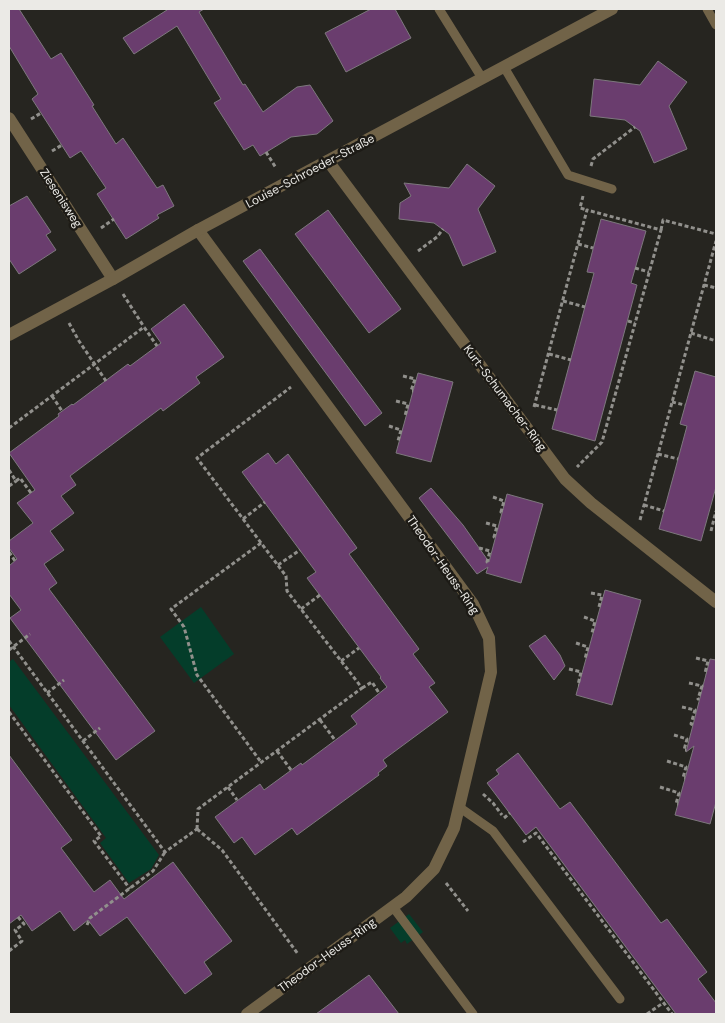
<svg xmlns="http://www.w3.org/2000/svg" width="725" height="1023" viewBox="0 0 725 1023" font-family="'DM Sans',sans-serif">
<style>
.green{fill:#043d2a}
.building{fill:#6a3d6e;stroke:#7d787d}
.lines{fill:none;stroke-linecap:round;stroke-linejoin:round}
.path{stroke:#91908c;stroke-width:3;stroke-dasharray:4 2.5;stroke-linecap:butt}
.lane{stroke:#716348;stroke-width:9}
.street{stroke:#716348;stroke-width:12}
.labels{text-anchor:middle;dominant-baseline:central;stroke-width:5;stroke-linejoin:round;paint-order:stroke}
.street-label{font-size:12px;fill:#ebeae6;stroke:#1d1b16}
</style>
<rect width="100%" height="100%" fill="#262520"/>
<g class="green">
<path d="M201 607 234 654 194 683 160 637Z"/>
<path d="M13 659 159 855 151 869 129 883 100 843 106 838 9 705V662Z"/>
<path d="M409 914 423 932 407 944 405 940 401 943 390 928Z"/>
</g>
<g class="building">
<path d="M9 9H19L51 59 61 53 94 105 92 106 116 144 123 138 157 188 163 185 174 206 157 215 159 218 126 239 97 194 106 188 81 151 70 158 32 99 38 94 9 46Z"/>
<path d="M166 9H204L199 12 243 85 245 84 263 112 297 87 310 85 333 121 317 134 291 137 260 156 253 145 244 150 214 103 221 99 177 26 134 54 123 38 167 10Z"/>
<path d="M371 9H395L411 38 346 72 325 33Z"/>
<path d="M658 61 687 82 669 106 687 149 654 163 640 131 625 120 590 116 594 79 640 85Z"/>
<path d="M467 164 495 186 478 209 496 252 463 266 449 234 434 223 399 219 400 203 411 196 404 183 449 188Z"/>
<path d="M27 196 51 232 46 235 56 250 19 274 9 259V206Z"/>
<path d="M328 210 401 309 369 333 295 234Z"/>
<path d="M601 219 646 231 631 283 637 285 595 441 552 429 594 273 587 272Z"/>
<path d="M260 249 382 413 365 426 243 261Z"/>
<path d="M184 304 224 357 196 377 200 383 163 411 161 408 70 476 76 485 61 496 74 513 50 531 64 550 44 564 57 583 49 589 155 731 116 760 10 618 21 610 9 594V566L17 559 9 548V541L33 523 17 503 35 490 9 453 59 416 58 414 72 404 73 405 128 364 130 366 161 343 151 329Z"/>
<path d="M695 371 716 377V487L701 541 659 529 687 426 680 424Z"/>
<path d="M418 373 453 382 431 462 396 453Z"/>
<path d="M268 453 276 464 288 454 357 548 349 554 419 649 413 654 435 683 429 687 448 712 383 760 387 766 378 773 379 775 297 835 292 828 255 855 242 837 234 843 215 817 260 784 264 790 301 763 302 765 357 724 351 716 387 687 380 678 381 677 307 578 316 572 242 472Z"/>
<path d="M431 488 463 525 489 562 507 494 543 504 521 583 486 573 488 567 477 574 419 498Z"/>
<path d="M605 590 641 600 612 705 576 695Z"/>
<path d="M545 635 560 655 565 666 554 680 529 646Z"/>
<path d="M710 659 716 660V802L710 824 675 815 694 746 686 752Z"/>
<path d="M518 753 560 809 570 802 661 923 667 919 707 972 698 979 716 1003V1014H676L536 827 526 835 487 783 499 774 496 770Z"/>
<path d="M9 755 72 840 61 848 94 892 110 880 124 899 173 862 232 941 204 962 212 974 185 994 127 917 100 936 88 920 74 931 60 911 32 931 21 915 9 924Z"/>
<path d="M369 975 399 1014H316Z"/>
</g>
<g class="lines">
<g class="path">
<path d="M31 119 41 113"/>
<path d="M52 151 62 145"/>
<path d="M266 152 276 168"/>
<path d="M591 166 593 159 635 127"/>
<path d="M583 196 580 208 587 210"/>
<path d="M101 228 114 219"/>
<path d="M661 230 663 220 716 234"/>
<path d="M578 244 593 248"/>
<path d="M418 251 437 237 443 229"/>
<path d="M635 268 649 272"/>
<path d="M704 285 716 288"/>
<path d="M123 294 144 327"/>
<path d="M563 301 585 307"/>
<path d="M628 321 635 323"/>
<path d="M69 323 79 341 106 381"/>
<path d="M691 333 716 341"/>
<path d="M549 354 571 360"/>
<path d="M403 376 415 379 411 391H413"/>
<path d="M52 396 62 411"/>
<path d="M396 401 408 404 405 416H406"/>
<path d="M672 402 685 405"/>
<path d="M535 405 557 410"/>
<path d="M534 407 587 210 661 230 602 442 577 467"/>
<path d="M389 426 401 430 398 441 399 442"/>
<path d="M9 428 144 327 157 346"/>
<path d="M658 454 678 459"/>
<path d="M9 470 16 481 20 478 31 493"/>
<path d="M9 486 16 481"/>
<path d="M493 497 504 501 501 512H502"/>
<path d="M644 505 664 511"/>
<path d="M243 519 265 502"/>
<path d="M640 520 716 241"/>
<path d="M486 523 497 526 494 537 496 538"/>
<path d="M711 531 716 511"/>
<path d="M261 543 171 609 184 627 197 675 261 762"/>
<path d="M479 548 490 551 487 562 489 563"/>
<path d="M9 552 15 561"/>
<path d="M278 565 300 550"/>
<path d="M591 593 602 595 599 607H600"/>
<path d="M301 609 320 595"/>
<path d="M584 617 595 621 592 633H593"/>
<path d="M9 641 165 852 197 829"/>
<path d="M576 643 588 647 585 659H586"/>
<path d="M9 650 30 634"/>
<path d="M696 658 708 661 705 673 706 674"/>
<path d="M341 661 359 648"/>
<path d="M569 669 581 672 578 685H579"/>
<path d="M689 683 702 686 698 699H699"/>
<path d="M362 688 372 682 379 693"/>
<path d="M47 693 64 680"/>
<path d="M682 707 695 710 691 724 693 725"/>
<path d="M9 712 101 836 94 841 130 889"/>
<path d="M320 720 335 740"/>
<path d="M674 735 687 739 684 750H686"/>
<path d="M83 741 100 728"/>
<path d="M277 751 291 770"/>
<path d="M667 761 686 767 683 778H685"/>
<path d="M228 787 237 800"/>
<path d="M660 787 679 793 676 804H678"/>
<path d="M483 794 493 803 502 815"/>
<path d="M504 818 510 813"/>
<path d="M197 829 198 809 362 688 287 591 286 576 197 458 291 387"/>
<path d="M197 829 222 850 298 954"/>
<path d="M523 842 536 833 672 1014"/>
<path d="M446 883 468 911"/>
<path d="M87 925 90 918 153 871 165 852"/>
<path d="M9 951 22 941 15 930 24 924 18 917"/>
<path d="M647 1014 663 1003"/>
</g>
<g class="lane">
<path d="M439 9 482 78"/>
<path d="M707 9 716 25"/>
<path d="M504 67 568 175 612 189"/>
<path d="M459 807 493 831 620 999"/>
<path d="M393 907 473 1014"/>
</g>
<g class="street">
<path d="M9 118 113 279"/>
<path d="M328 161 565 479 591 503 716 602"/>
<path d="M198 230 473 604 489 638 491 672 454 828 434 869 406 897 247 1014"/>
<path d="M9 335 113 279 198 230 612 9"/>
</g>
</g>
<g class="labels">
<g class="street-label">
<text transform="translate(310 171) rotate(-28)">Louise-Schroeder-Straße</text>
<text transform="translate(61 198) rotate(57)">Ziesenisweg</text>
<text transform="translate(505 398) rotate(53)">Kurt-Schumacher-Ring</text>
<text transform="translate(443 565) rotate(55)">Theodor-Heuss-Ring</text>
<text transform="translate(327 955) rotate(-36)">Theodor-Heuss-Ring</text>
</g>
</g>
<rect width="725" height="1023" fill="none" stroke="#ebeae6" stroke-width="20"/>
</svg>
